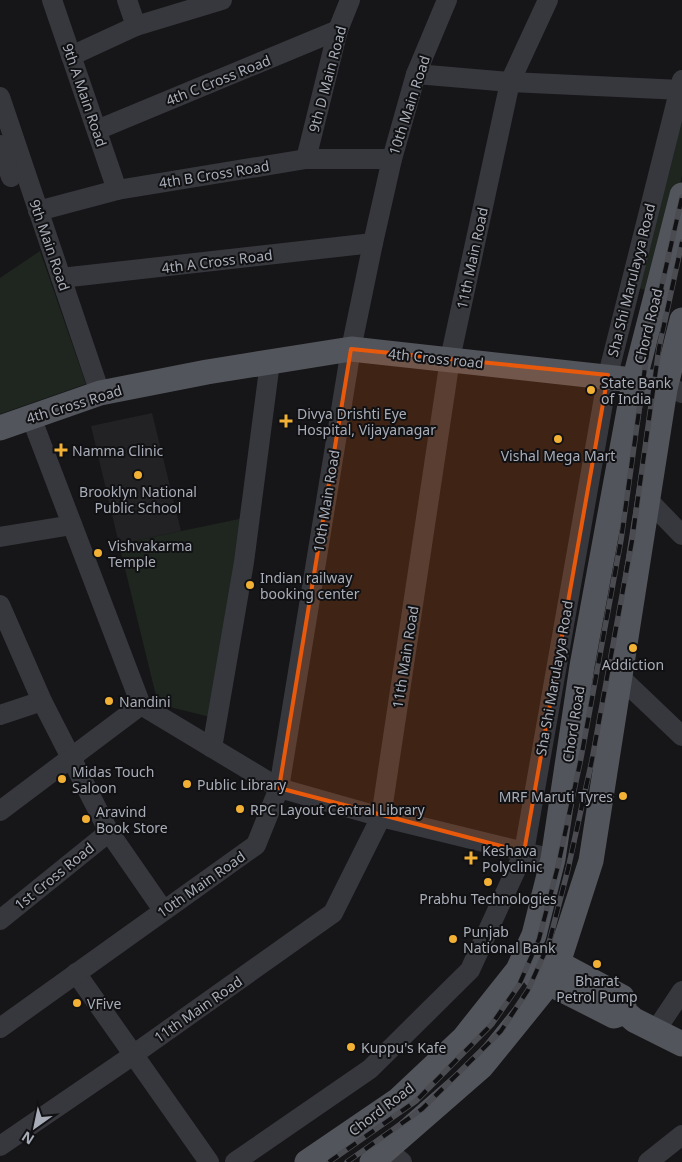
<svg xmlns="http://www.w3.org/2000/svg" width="682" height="1162" viewBox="0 0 682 1162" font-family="'Noto Sans',sans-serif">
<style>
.built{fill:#222225}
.green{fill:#1e261f}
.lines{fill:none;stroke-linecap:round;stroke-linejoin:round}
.minor{stroke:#37383d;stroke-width:20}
.major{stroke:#53555c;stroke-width:25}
.rail-casing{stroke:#4a4c52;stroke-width:5.5}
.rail{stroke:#111113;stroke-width:4;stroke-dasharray:11;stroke-linecap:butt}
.marked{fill:#e8590c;fill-opacity:0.2;stroke:#e8590c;stroke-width:4;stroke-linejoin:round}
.poi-dot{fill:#f2b134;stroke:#111113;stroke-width:2}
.labels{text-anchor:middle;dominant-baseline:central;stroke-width:4;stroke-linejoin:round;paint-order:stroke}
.street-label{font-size:14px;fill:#a8adb8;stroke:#111113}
.poi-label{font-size:14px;fill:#a8adb8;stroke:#111113;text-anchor:start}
</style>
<rect width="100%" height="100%" fill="#161618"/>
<path class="built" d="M152 413 181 531 119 544 91 426Z"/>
<g class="green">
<path d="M682 96V176L653 292 634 287Z"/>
<path d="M40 251 86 384 0 414V278Z"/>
<path d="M244 518 214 718 158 704 119 544Z"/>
</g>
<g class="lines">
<g class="minor">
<path d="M52 0 117 190"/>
<path d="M127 0 136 26"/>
<path d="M71 56 136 26 222 0"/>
<path d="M416 74 510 82 682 90"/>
<path d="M0 97 100 393"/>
<path d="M97 130 338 30"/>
<path d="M0 145 11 177"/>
<path d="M306 159 338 30 350 0"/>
<path d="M38 211 117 190 306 159H392"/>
<path d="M61 278 373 243"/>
<path d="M666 385 682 393"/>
<path d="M31 417 141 705 279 788 381 817 553 859"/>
<path d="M648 500 682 535"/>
<path d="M0 537 72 525"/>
<path d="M0 605 42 701 109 832 163 910"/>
<path d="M620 677 682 736"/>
<path d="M0 715 42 701"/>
<path d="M212 748 244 562 270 362"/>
<path d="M0 811 141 705"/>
<path d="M0 920 109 832"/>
<path d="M76 973 209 1162"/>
<path d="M0 1028 256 845 279 788 351 349 373 243 392 159 416 74 447 0"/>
<path d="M656 1030 682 991"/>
<path d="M0 1146 123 1062 333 913 381 817 450 359 510 82 548 0"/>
<path d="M387 1150 402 1162"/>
<path d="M235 1162 370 1069 470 970 524 852 608 375 682 80"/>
<path d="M648 1162 682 1135"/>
</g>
<g class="major">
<path d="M0 428 100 393 207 372 351 349 651 382"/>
<path d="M542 959 558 963 622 997 625 1012 634 1020 682 1044"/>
<path d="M535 976 614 1016 625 1012"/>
<path d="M307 1162 398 1100 464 1038 518 970 534 935 553 859 582 666 635 378 682 195"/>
<path d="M372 1162 482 1066 550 982 558 963 591 861 665 389 682 320"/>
</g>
<defs>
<g id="rail">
<path d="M329 1162 416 1101 492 1024 519 985 539 939 558 866 581 758 621 540 648 346 682 197"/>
<path d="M347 1162 422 1109 501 1031 528 990 549 943 568 869 592 760 632 541 659 348 682 242"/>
</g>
</defs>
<use href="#rail" class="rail-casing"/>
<use href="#rail" class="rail"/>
</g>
<path class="marked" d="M351 349 608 375 524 852 279 788Z"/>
<g class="poi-dot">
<circle cx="591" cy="390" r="5"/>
<path d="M283.5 413.5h5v5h5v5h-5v5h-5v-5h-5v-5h5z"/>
<circle cx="558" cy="439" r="5"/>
<path d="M58.5 442.5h5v5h5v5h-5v5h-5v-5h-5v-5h5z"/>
<circle cx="138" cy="475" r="5"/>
<circle cx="98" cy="553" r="5"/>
<circle cx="250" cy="585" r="5"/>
<circle cx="633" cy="648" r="5"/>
<circle cx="109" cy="701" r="5"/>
<circle cx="62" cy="779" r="5"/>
<circle cx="187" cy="784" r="5"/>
<circle cx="623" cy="796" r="5"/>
<circle cx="240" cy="809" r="5"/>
<circle cx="86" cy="819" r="5"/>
<path d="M468.5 850.5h5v5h5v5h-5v5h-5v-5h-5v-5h5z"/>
<circle cx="488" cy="882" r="5"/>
<circle cx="453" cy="939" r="5"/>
<circle cx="597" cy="964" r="5"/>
<circle cx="77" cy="1003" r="5"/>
<circle cx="351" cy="1047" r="5"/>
</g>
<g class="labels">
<g class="street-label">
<text transform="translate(327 79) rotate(-75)">9th D Main Road</text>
<text transform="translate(218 80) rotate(-22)">4th C Cross Road</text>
<text transform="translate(85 95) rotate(71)">9th A Main Road</text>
<text transform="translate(409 105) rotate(-72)">10th Main Road</text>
<text transform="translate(214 174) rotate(-9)">4th B Cross Road</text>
<text transform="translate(50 245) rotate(71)">9th Main Road</text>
<text transform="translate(472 258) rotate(-78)">11th Main Road</text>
<text transform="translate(217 261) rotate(-7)">4th A Cross Road</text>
<text transform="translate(631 280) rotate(-76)">Sha Shi Marulayya Road</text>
<text transform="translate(648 326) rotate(-76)">Chord Road</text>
<text transform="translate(436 358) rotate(6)">4th Cross road</text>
<text transform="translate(74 404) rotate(-17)">4th Cross Road</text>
<text transform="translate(326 501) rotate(-81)">10th Main Road</text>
<text transform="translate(405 657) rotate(-81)">11th Main Road</text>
<text transform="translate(554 678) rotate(-80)">Sha Shi Marulayya Road</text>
<text transform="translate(573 724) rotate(-81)">Chord Road</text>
<text transform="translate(54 876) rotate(-39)">1st Cross Road</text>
<text transform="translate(201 884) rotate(-35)">10th Main Road</text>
<text transform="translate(198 1009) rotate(-35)">11th Main Road</text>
<text transform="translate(381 1109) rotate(-37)">Chord Road</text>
</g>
<g class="poi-label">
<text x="601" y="382">State Bank<tspan x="601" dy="16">of India</tspan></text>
<text x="297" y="413">Divya Drishti Eye<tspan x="297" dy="16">Hospital, Vijayanagar</tspan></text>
<text x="72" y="450">Namma Clinic</text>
<text x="558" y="455" text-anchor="middle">Vishal Mega Mart</text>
<text x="138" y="491" text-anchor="middle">Brooklyn National<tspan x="138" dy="16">Public School</tspan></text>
<text x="108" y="545">Vishvakarma<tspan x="108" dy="16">Temple</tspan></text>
<text x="260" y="577">Indian railway<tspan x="260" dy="16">booking center</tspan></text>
<text x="633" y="664" text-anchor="middle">Addiction</text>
<text x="119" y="701">Nandini</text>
<text x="72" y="771">Midas Touch<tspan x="72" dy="16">Saloon</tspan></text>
<text x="197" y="784">Public Library</text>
<text x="613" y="796" text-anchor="end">MRF Maruti Tyres</text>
<text x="250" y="809">RPC Layout Central Library</text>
<text x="96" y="811">Aravind<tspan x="96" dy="16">Book Store</tspan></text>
<text x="482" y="850">Keshava<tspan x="482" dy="16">Polyclinic</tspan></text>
<text x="488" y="898" text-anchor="middle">Prabhu Technologies</text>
<text x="463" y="931">Punjab<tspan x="463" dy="16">National Bank</tspan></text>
<text x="597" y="980" text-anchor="middle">Bharat<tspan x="597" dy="16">Petrol Pump</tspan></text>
<text x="87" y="1003">VFive</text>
<text x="361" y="1047">Kuppu's Kafe</text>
</g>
</g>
<g transform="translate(35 1127) rotate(213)" stroke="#111113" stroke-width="4" paint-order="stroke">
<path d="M0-4L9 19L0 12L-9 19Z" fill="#a8adb8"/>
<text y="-8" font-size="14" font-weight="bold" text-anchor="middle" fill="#a8adb8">N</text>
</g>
</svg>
